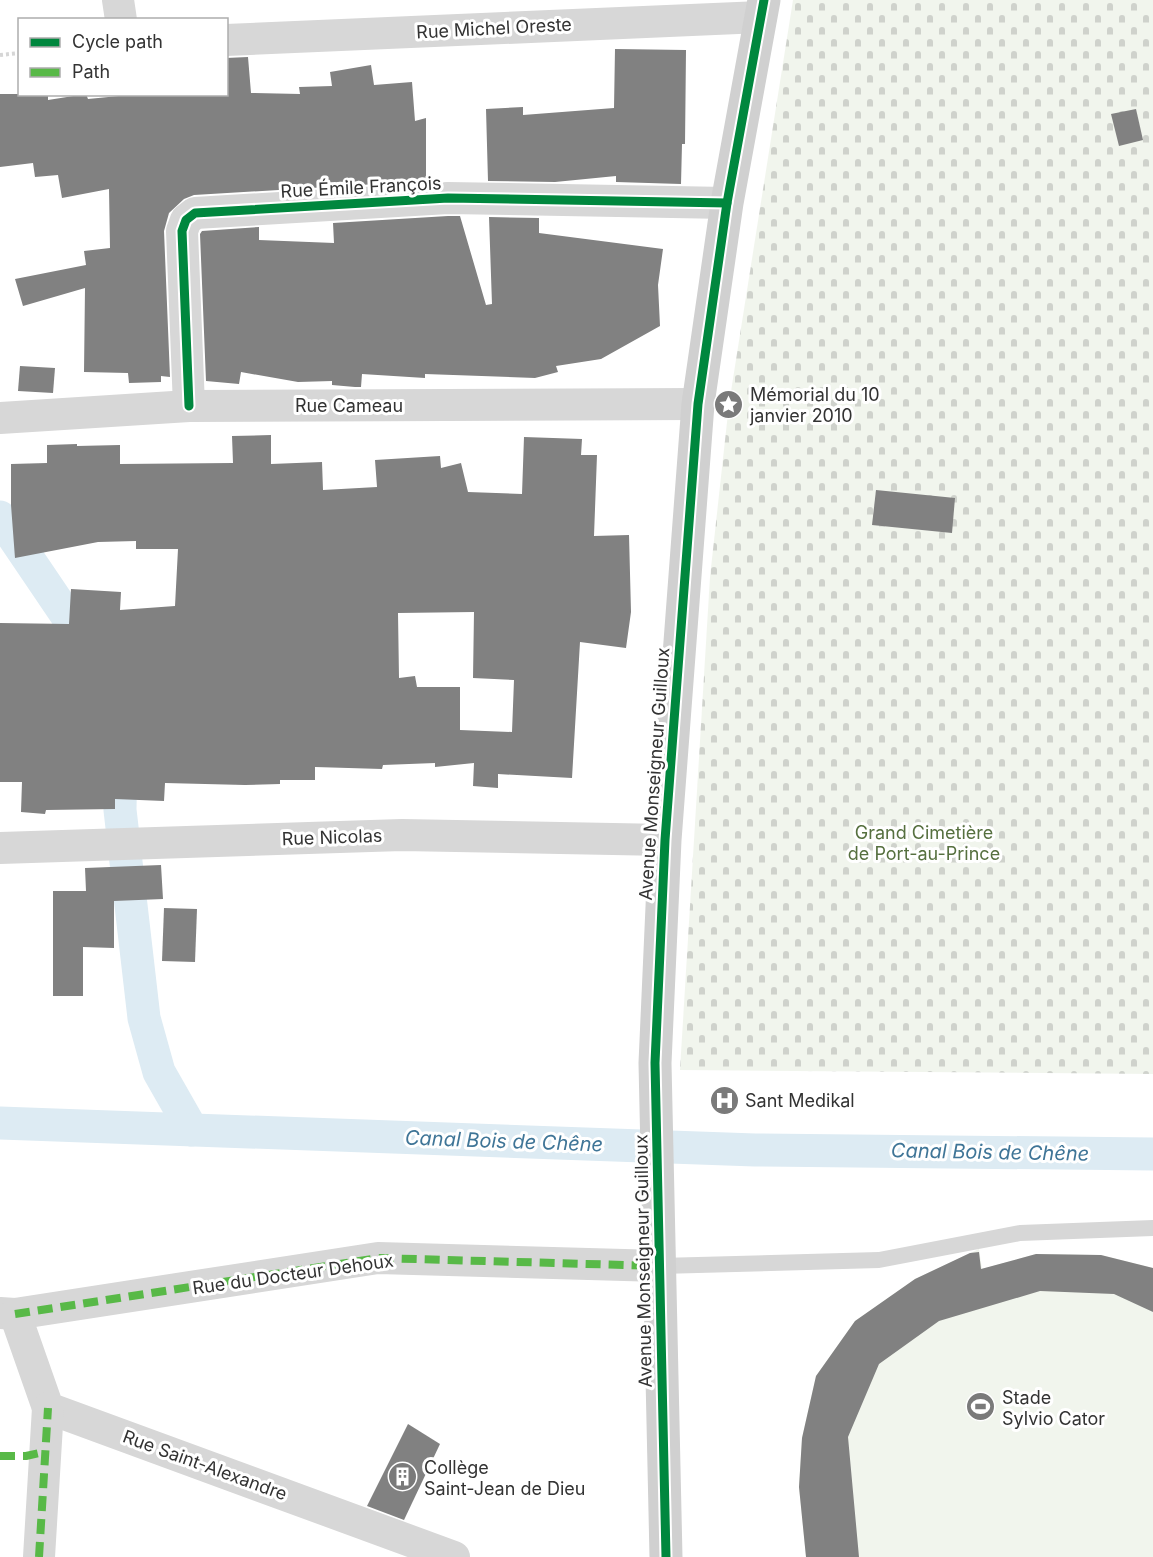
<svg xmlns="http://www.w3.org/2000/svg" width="1153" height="1557" viewBox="0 0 1153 1557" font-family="Inter,sans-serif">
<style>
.cemetery{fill:url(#cemetery-stones)}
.garden{fill:#f1f5ed}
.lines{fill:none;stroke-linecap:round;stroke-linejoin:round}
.canal{stroke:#ddebf3;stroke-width:33}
.building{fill:#818181;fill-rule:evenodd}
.path{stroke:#d6d6d6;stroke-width:4;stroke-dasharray:3 3;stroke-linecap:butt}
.lane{stroke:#d7d7d7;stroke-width:16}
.street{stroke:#d7d7d7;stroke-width:32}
.secondary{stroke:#d0d0d0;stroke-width:33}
.quiet{stroke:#58b947;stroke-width:8;stroke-dasharray:15 8;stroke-linecap:butt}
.cycleway-casing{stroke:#fff;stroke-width:13}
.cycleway{stroke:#00873e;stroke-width:9}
.labels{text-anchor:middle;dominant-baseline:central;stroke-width:6;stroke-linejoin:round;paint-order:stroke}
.street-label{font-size:18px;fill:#333;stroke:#fff}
.poi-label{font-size:18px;fill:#333;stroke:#fff;text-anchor:start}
.park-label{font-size:18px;fill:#56703f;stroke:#fff}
.water-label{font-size:20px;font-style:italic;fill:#3f7597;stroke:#fff}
</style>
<defs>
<pattern id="cemetery-stones" width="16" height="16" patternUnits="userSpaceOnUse" patternTransform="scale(1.5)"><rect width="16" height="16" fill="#f1f5ed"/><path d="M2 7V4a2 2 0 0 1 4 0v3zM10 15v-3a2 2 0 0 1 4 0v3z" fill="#cfd2cc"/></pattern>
</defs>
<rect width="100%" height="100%" fill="#fff"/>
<path class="cemetery" d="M793 0H1153V1074L680 1070 710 577 729 404Z"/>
<path class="garden" d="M979 1249 982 1269 1036 1254 1101 1255 1153 1268V1557H806L799 1487 802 1438 816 1376 855 1321 915 1279Z"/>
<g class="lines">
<g class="canal">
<path d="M0 517 69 619 104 649"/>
<path d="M121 754 120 810 144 1018 159 1072 192 1130"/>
<path d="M0 1123 755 1150 1153 1154"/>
</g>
</g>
<g class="building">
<path d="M615 49 686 50 685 144H682L681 184 616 182V176L555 182 488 181 486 109 523 107V115L614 108Z"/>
<path d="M248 57 251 93 300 94 299 87 332 86 330 72 371 65 374 85 412 82 415 121 426 118V181L194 195 184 199 169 213 164 231 170 377 161 376V382L129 383 128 373 84 372 85 288 23 306 15 279 86 265 84 251 110 248 109 189 62 198 58 175 35 177 33 163 0 167V94H48V100L86 94 88 99 139 94H226V58Z"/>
<path d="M1136 109 1143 140 1119 146 1111 114Z"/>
<path d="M448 216H460L486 305 492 304 489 217 539 218V233L663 249 658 285 660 326 601 359 556 366 558 372 535 378 425 374V378L362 374 361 387H355L332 385V381L298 382 241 372 239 384 206 381 200 234 202 231 259 227V240L334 243 333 223Z"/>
<path d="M20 366 55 368 53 393 18 391Z"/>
<path d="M271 435V464L322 462 323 490 377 487 375 460 440 456 441 468 461 463 468 492 522 494 524 437 582 439 581 455H597L594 536 629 535 631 612 626 648 580 642 572 778 498 774V788L473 786 474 763 435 767V763L383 765 382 769 315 767V780H280V784L245 785 165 783 164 801 115 799V809L46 810 45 814 21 812 22 782H0V623L69 624 71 589 121 592 120 610 175 606 178 549H136V541L98 542 15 558 11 505V464L47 463V445L77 444V446L120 445V464L233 463 232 436ZM474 612 473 678 514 680 512 732 460 730V687H417L415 676 399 678 398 613Z"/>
<path d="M876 490 955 498 952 533 872 525Z"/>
<path d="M161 865 163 899 114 901V948L83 947V996H53V891H86L85 868Z"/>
<path d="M164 908 197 909 195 962 162 961Z"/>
<path d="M979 1252 981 1269 1036 1254 1101 1255 1153 1268V1312L1114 1294 1040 1291 939 1321 879 1364 848 1437 859 1557H806L799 1487 802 1438 816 1376 855 1321 915 1279 970 1253Z"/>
<path d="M408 1424 440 1444 404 1520 367 1506Z"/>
</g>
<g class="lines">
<path class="path" d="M0 55 20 53"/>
<path class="lane" d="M660 1266 879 1260 1020 1233 1153 1228"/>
<g class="street">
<path d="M118 0 121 20"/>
<path d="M226 40 761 17"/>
<path d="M189 406 182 231 186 220 195 213 448 198 727 203"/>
<path d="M0 418 189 406 698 404"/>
<path d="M0 848 402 835 665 840"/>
<path d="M0 1313 15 1314 378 1258 660 1266"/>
<path d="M15 1314 48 1408 454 1557"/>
<path d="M39 1557 48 1408"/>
</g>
<path class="secondary" d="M666 1557 655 1063 665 840 698 404 727 203 764 0"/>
<g class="quiet">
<path d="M15 1314 378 1258 660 1266"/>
<path d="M0 1456H26L44 1452"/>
<path d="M39 1557 48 1408"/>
</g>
<defs>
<g id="cycleway">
<path d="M189 406 182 231 186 220 195 213 448 198 727 203"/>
<path d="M666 1557 655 1063 665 840 698 404 727 203 764 0"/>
</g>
</defs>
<use href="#cycleway" class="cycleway-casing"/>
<use href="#cycleway" class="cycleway"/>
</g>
<defs>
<symbol id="sight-disc" viewBox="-11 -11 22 22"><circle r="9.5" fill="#7a7a7a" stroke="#fff"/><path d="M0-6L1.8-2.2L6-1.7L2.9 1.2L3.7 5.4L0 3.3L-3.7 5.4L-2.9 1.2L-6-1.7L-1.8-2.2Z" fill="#fff"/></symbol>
<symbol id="hospital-disc" viewBox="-11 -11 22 22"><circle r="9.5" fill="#7a7a7a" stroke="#fff"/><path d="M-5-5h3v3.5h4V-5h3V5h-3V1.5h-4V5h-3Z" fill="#fff"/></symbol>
<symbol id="stadium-disc" viewBox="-11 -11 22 22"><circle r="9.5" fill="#7a7a7a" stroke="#fff"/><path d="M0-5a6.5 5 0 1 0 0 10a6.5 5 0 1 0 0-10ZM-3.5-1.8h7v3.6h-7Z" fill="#fff"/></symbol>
<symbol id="building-disc" viewBox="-11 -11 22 22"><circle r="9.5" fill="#7a7a7a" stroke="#fff"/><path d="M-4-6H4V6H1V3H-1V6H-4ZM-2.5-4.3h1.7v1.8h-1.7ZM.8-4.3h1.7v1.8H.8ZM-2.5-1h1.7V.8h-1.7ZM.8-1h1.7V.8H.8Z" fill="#fff"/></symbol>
</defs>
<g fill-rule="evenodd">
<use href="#sight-disc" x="712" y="388" width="33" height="33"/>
<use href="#hospital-disc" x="708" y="1084" width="33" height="33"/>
<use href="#stadium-disc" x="964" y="1390" width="33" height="33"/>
<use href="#building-disc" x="386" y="1460" width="33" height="33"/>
</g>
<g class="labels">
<g class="street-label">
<text transform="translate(494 28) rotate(-3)">Rue Michel Oreste</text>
<text transform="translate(361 187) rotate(-3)">Rue Émile François</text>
<text x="349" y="405">Rue Cameau</text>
<text transform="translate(654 774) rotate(-86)">Avenue Monseigneur Guilloux</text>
<text transform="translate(332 837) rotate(-2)">Rue Nicolas</text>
<text transform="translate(643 1261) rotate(-91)">Avenue Monseigneur Guilloux</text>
<text transform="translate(293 1274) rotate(-8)">Rue du Docteur Dehoux</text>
<text transform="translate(205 1465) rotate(20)">Rue Saint-Alexandre</text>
</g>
<g class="poi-label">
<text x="750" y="394">Mémorial du 10<tspan x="750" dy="21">janvier 2010</tspan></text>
<text x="745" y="1100">Sant Medikal</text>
<text x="1002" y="1397">Stade<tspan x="1002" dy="21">Sylvio Cator</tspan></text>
<text x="424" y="1467">Collège<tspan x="424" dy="21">Saint-Jean de Dieu</tspan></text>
</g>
<g class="park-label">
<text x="924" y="832">Grand Cimetière<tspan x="924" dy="21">de Port-au-Prince</tspan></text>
</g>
<g class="water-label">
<text transform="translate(504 1141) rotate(2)">Canal Bois de Chêne</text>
<text transform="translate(990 1152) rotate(1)">Canal Bois de Chêne</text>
</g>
</g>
<rect x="18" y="18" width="210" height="78" fill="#ffffff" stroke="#adadad" stroke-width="1.5"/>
<rect x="30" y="38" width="30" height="9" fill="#00873e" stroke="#adadad" stroke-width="1.5"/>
<text x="72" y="48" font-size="18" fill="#333333">Cycle path</text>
<rect x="30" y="68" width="30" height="9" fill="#58b947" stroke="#adadad" stroke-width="1.5"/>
<text x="72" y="78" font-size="18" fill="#333333">Path</text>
</svg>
